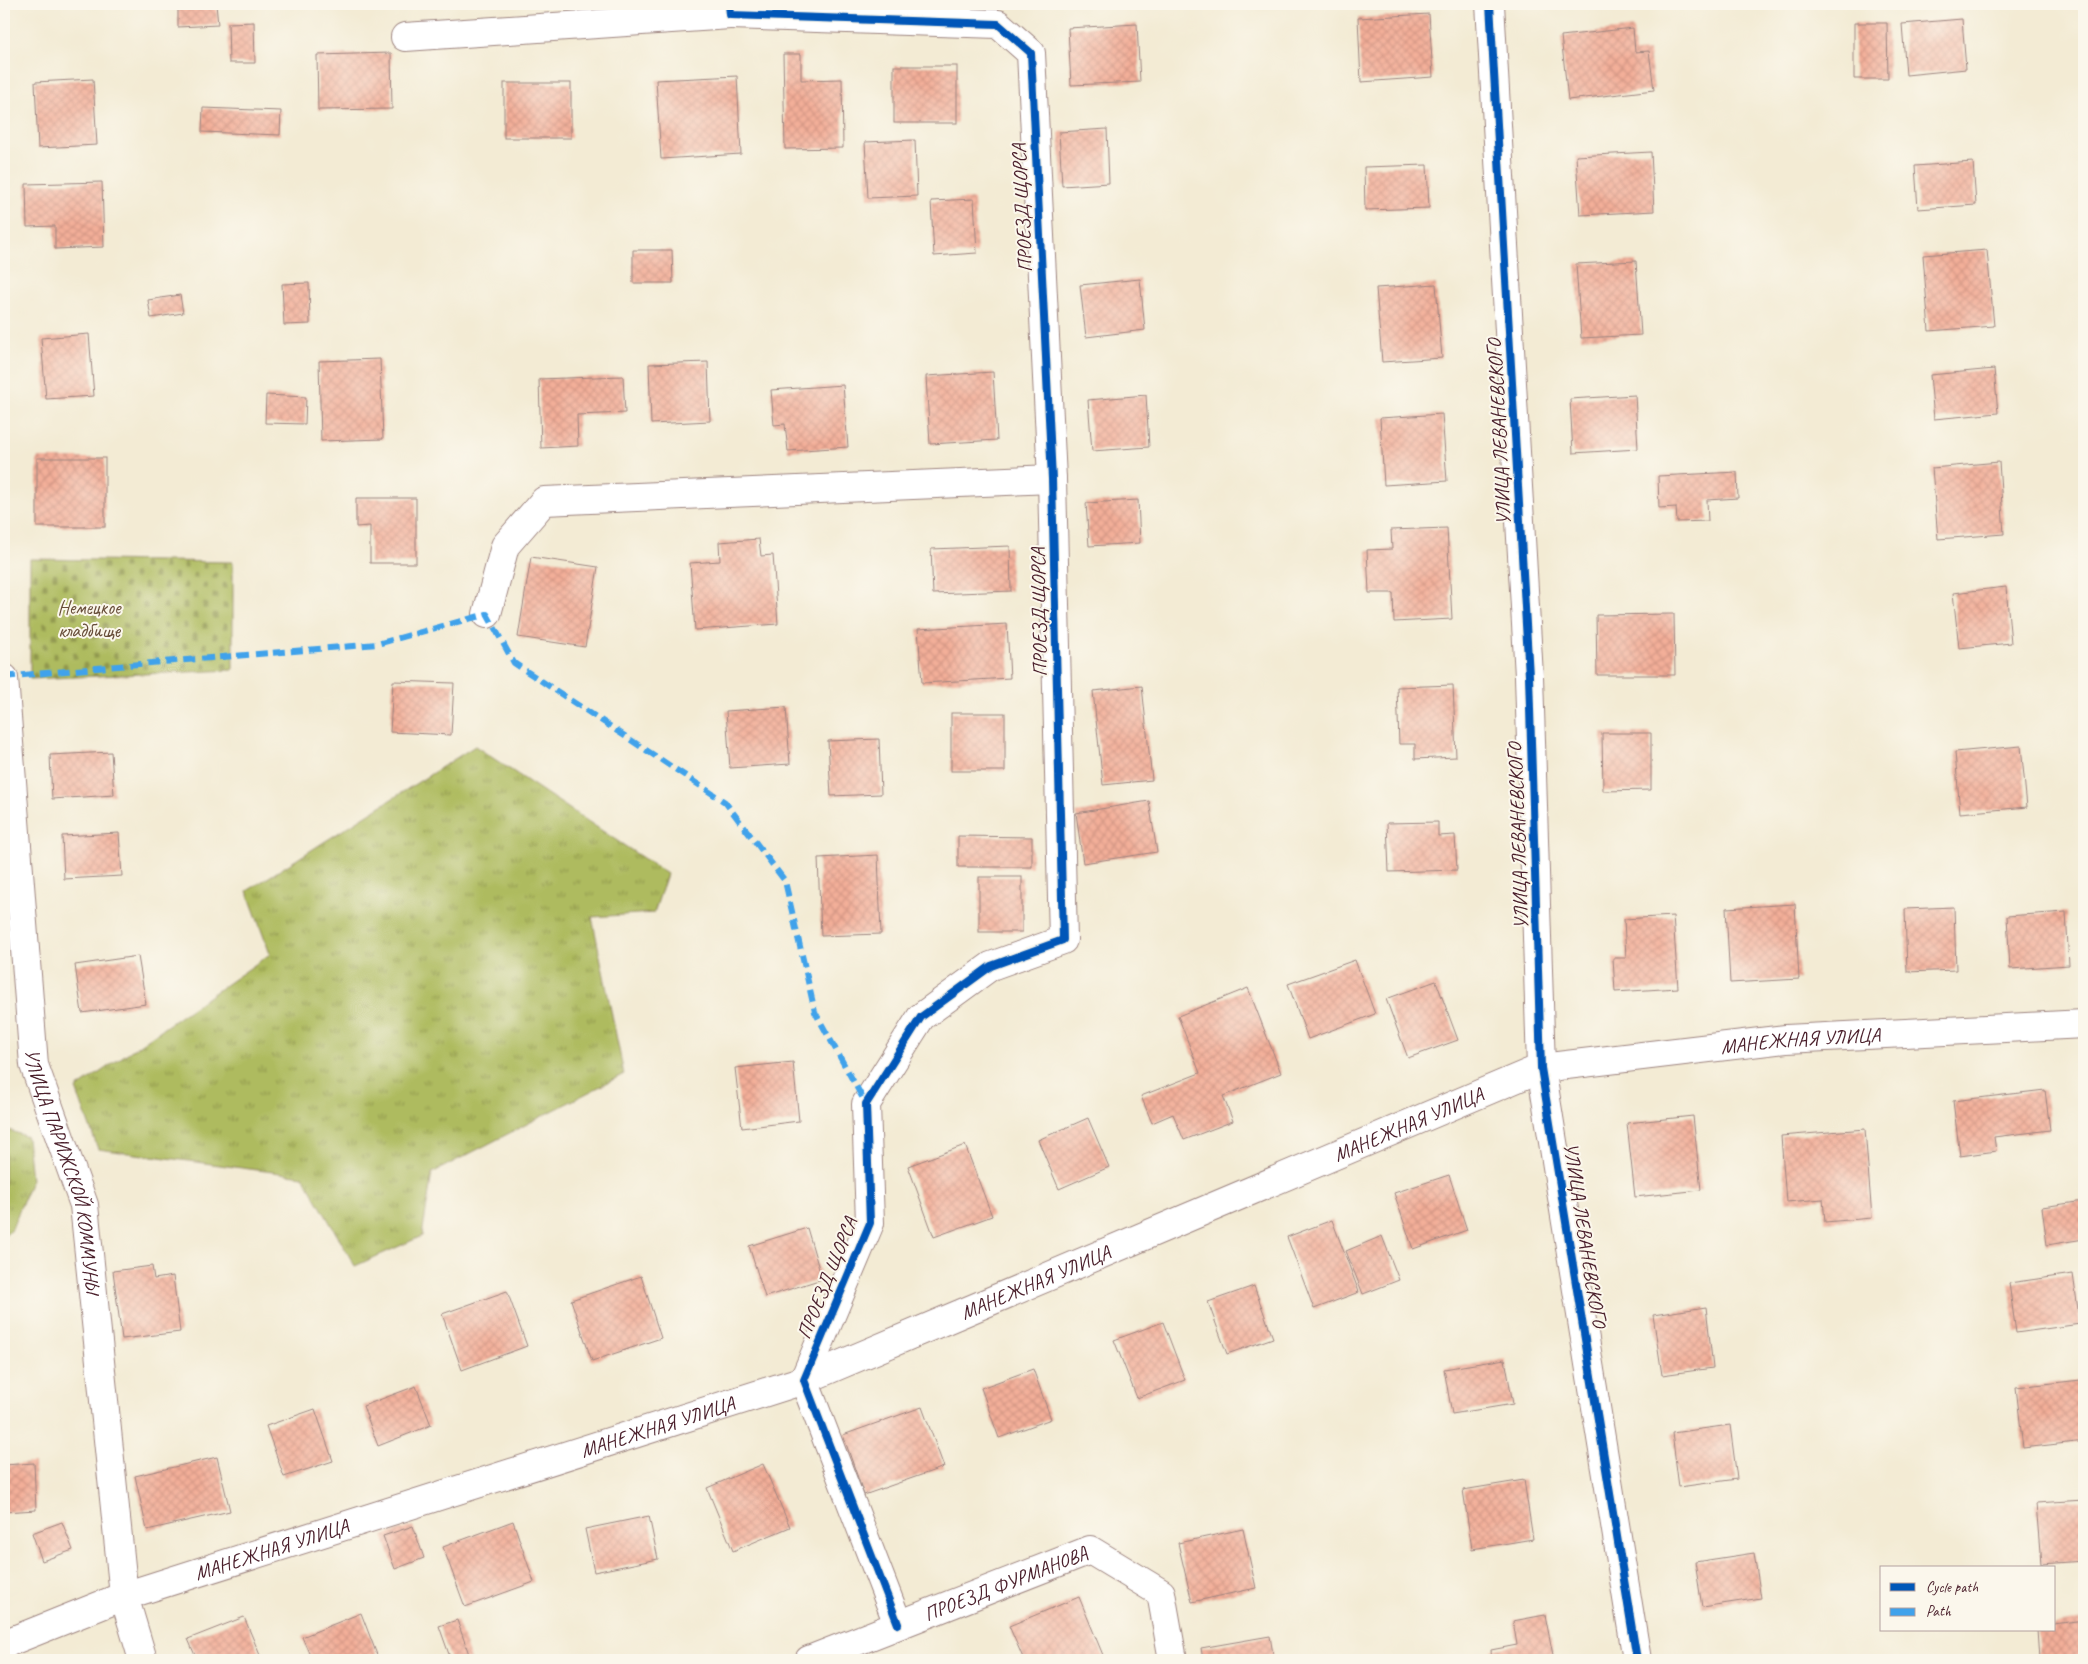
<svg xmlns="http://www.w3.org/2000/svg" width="2088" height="1664" viewBox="0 0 2088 1664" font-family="Caveat,sans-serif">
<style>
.grass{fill:url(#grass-tufts);stroke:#7c6d44}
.cemetery{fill:url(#cemetery-stones);stroke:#7c6d44}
.building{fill:url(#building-cross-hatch)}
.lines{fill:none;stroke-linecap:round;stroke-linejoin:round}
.minor-casing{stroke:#9e8580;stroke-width:30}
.minor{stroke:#fff;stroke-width:28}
.quiet{stroke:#40a2eb;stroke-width:6;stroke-dasharray:12 6;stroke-linecap:butt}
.cycleway-casing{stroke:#fbf7ec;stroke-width:11}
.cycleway{stroke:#0057b8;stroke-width:8}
.labels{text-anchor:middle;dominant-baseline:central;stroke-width:4;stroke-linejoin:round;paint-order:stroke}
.street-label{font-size:20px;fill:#4a1f2b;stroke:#fbf7ec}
.park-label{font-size:20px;fill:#684e3a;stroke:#fbf7ec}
</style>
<defs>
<pattern id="grass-tufts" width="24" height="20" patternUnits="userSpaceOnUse" patternTransform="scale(1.25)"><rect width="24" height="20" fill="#aebb5e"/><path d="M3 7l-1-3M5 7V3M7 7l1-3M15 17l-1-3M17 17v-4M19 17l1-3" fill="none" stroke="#90974e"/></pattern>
<pattern id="cemetery-stones" width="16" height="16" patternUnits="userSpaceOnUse" patternTransform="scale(1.25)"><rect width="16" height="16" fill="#aebb5e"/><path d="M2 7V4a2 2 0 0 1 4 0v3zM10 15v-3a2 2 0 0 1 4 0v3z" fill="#90974e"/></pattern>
<pattern id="building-cross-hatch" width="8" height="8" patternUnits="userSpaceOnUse" patternTransform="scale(1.25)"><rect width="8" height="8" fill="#f3af99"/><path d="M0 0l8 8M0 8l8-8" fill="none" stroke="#d29684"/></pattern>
</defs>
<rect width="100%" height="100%" fill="#fbf7ec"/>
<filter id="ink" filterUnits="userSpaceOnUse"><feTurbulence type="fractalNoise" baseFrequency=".02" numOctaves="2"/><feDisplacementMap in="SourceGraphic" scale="10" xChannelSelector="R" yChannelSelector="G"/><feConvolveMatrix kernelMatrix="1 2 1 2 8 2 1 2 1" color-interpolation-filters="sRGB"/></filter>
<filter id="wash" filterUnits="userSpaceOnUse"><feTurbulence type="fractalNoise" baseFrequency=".0096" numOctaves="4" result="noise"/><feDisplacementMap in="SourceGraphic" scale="20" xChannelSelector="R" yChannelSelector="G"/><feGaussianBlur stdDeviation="1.12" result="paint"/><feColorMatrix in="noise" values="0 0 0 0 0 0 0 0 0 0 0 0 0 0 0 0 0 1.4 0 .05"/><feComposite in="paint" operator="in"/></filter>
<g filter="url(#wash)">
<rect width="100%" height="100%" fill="#f3ebd4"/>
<g class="grass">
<path d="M475 746 667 874 654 913 592 917 624 1074 432 1173 422 1236 355 1266 303 1176 98 1149 76 1089 270 954 247 891Z"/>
<path d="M4 1128 27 1137 31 1181 11 1231 4 1235Z"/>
</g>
<path class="cemetery" d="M30 559 233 562V670L30 679Z"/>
<g id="blocks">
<g class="building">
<path d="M178 4H216L218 25 178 27Z"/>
<path d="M1429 14 1433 77 1361 82 1358 18Z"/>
<path d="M1962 19 1966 69 1906 75 1902 24Z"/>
<path d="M254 22 255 63H229L228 23Z"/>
<path d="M1854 23H1887L1888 79H1854Z"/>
<path d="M1137 24 1140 82 1071 85 1068 28Z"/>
<path d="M1633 28 1635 52 1649 51 1654 90 1568 100 1561 36Z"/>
<path d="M391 53 392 109 318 110 317 55Z"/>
<path d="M783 54H801V80L842 79 843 148 785 149Z"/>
<rect x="894" y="66" width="63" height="57"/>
<path d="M737 76 741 154 661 159 656 80Z"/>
<path d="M93 79 97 145 38 148 35 82Z"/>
<rect x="504" y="83" width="67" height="55"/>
<path d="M203 108 281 111 280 135 202 132Z"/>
<path d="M1107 129 1109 183 1062 186 1059 132Z"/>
<path d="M915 140 917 196 868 198 865 142Z"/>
<path d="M1651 152 1654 211 1580 215 1576 156Z"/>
<path d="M1973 162 1976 205 1918 209 1915 166Z"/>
<path d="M1427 165 1429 208 1365 210 1364 167Z"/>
<path d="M102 182 104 247 55 249V226L27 227 26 184Z"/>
<path d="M974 199 977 253 934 256 931 201Z"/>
<path d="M633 250H672L673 283H633Z"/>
<path d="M1987 250 1994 326 1929 331 1923 255Z"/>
<path d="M1636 261 1641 335 1581 338 1576 264Z"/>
<path d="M1140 279 1145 330 1086 337 1080 285Z"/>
<path d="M309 283 310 324 284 325 282 284Z"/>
<path d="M1436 284 1442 358 1382 362 1376 288Z"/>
<path d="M180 295 183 313 151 318 148 300Z"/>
<path d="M89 334 94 396 46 399 41 338Z"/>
<path d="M380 359 383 439 321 441 319 361Z"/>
<path d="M708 362 710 421 651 424 649 364Z"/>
<path d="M1994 369 1998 413 1934 419 1930 375Z"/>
<path d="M993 372 997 440 930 444 926 376Z"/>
<path d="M623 376 625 413 577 415 578 446 541 448 539 379Z"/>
<path d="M843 385 848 447 788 451 785 424 774 425 771 390Z"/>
<path d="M266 395 306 397 305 424 265 423Z"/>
<path d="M1146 395 1149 447 1092 451 1088 400Z"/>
<path d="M1635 395 1638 449 1573 453 1570 399Z"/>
<path d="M1442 414 1447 481 1384 485 1380 418Z"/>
<rect x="37" y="458" width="68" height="69"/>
<path d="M1999 462 2004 534 1938 539 1932 468Z"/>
<path d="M1737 472 1738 498 1707 500 1708 521 1677 522 1676 507 1659 508 1658 476Z"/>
<path d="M356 498H416V563H370V526L356 527Z"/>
<path d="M1138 500 1140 543 1089 546 1086 503Z"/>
<path d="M1447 528 1452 619 1394 622 1393 593H1369L1367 550 1392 549 1391 530Z"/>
<path d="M759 539 761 556 773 555 778 624 695 630 690 563 720 561 719 542Z"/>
<path d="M1010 546 1011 591 933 594 931 549Z"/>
<path d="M531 557 598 567 585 647 518 637Z"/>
<path d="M2006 587 2011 643 1959 648 1953 593Z"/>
<path d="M1674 614 1675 675H1597L1596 615Z"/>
<path d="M1007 624 1010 678 922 683 918 629Z"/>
<path d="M393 681 454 683 451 735 390 732Z"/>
<path d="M1453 685 1456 757 1415 759V744H1399L1397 687Z"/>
<path d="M1142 686 1152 780 1103 785 1093 691Z"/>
<path d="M786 707 790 764 730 768 726 711Z"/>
<rect x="951" y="713" width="54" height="58"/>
<path d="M1602 733H1651V790L1603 791Z"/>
<path d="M879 739 881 794 831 796 828 741Z"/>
<path d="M2021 746 2027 807 1960 813 1955 752Z"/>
<path d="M111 752 114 795 52 799 50 755Z"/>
<path d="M1149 801 1157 852 1083 863 1076 813Z"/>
<path d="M1438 822V836L1455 835 1457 870 1389 872 1387 823Z"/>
<path d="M119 833 122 876 64 879 62 836Z"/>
<path d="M958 836 1032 837V867H958Z"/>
<path d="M878 855 881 934 821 936 818 858Z"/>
<rect x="979" y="877" width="43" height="55"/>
<path d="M1795 904 1799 979 1730 983 1726 908Z"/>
<path d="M1954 907 1956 970 1907 972 1905 909Z"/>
<path d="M2066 912 2069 965 2010 969 2007 916Z"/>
<path d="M1673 916 1678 988 1615 992 1613 958H1626L1624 919Z"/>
<path d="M138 956 146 1004 82 1013 75 965Z"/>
<path d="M1355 960 1375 1014 1308 1039 1288 984Z"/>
<path d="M1436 981 1458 1040 1408 1058 1386 999Z"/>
<path d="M1248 988 1281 1073 1223 1096 1233 1121 1184 1140 1173 1114 1152 1123 1141 1096 1200 1073 1178 1016Z"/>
<path d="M793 1062 799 1121 742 1128 735 1068Z"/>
<path d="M2045 1090 2050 1130 1994 1137 1996 1151 1960 1156 1953 1101Z"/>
<path d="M1693 1116 1701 1190 1635 1197 1627 1123Z"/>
<path d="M1088 1118 1109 1167 1059 1189 1038 1140Z"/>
<path d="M1865 1129 1872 1218 1825 1222 1823 1199 1786 1202 1781 1136Z"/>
<path d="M965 1145 992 1216 934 1237 908 1166Z"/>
<path d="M1449 1175 1467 1230 1413 1249 1394 1193Z"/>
<path d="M2084 1201V1239L2047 1245 2042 1207Z"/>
<path d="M1332 1220 1359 1292 1314 1309 1287 1237Z"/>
<path d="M807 1228 822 1279 765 1297 749 1246Z"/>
<path d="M1382 1236 1399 1280 1363 1294 1346 1251Z"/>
<path d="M152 1266 154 1279 173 1276 180 1332 122 1339 113 1271Z"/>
<path d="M2073 1274 2080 1324 2016 1333 2009 1283Z"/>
<path d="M641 1276 661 1338 592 1361 571 1300Z"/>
<path d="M1254 1286 1273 1338 1227 1354 1208 1302Z"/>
<path d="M507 1291 527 1346 462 1370 442 1314Z"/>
<path d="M1706 1307 1713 1368 1662 1375 1653 1315Z"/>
<path d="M1163 1322 1185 1380 1137 1398 1114 1340Z"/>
<path d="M1505 1359 1513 1404 1452 1414 1444 1369Z"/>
<path d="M1033 1369 1051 1419 999 1438 981 1388Z"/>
<path d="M2081 1380 2084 1411V1441L2023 1448 2016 1387Z"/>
<path d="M416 1386 431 1425 378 1446 363 1406Z"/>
<path d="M922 1407 944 1467 864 1495 843 1435Z"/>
<path d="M315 1409 333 1461 284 1477 266 1426Z"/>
<path d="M1730 1425 1737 1479 1679 1487 1672 1433Z"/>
<path d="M217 1457 230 1511 147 1530 135 1476Z"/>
<path d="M34 1463 36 1510 4 1512V1465Z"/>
<path d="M763 1464 790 1527 733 1551 707 1488Z"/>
<path d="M1524 1480 1533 1539 1472 1549 1463 1490Z"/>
<path d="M2084 1500V1561L2041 1564 2036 1503Z"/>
<path d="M649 1516 658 1559 594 1572 585 1529Z"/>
<path d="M513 1521 534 1582 465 1607 443 1547Z"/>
<path d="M62 1522 73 1550 42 1561 32 1533Z"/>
<path d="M413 1526 424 1558 395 1569 383 1536Z"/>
<path d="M1243 1529 1256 1588 1192 1602 1178 1543Z"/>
<path d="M1754 1553 1761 1598 1702 1607 1695 1562Z"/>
<path d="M1079 1597 1105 1660H1024L1009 1626Z"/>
<path d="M361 1613 379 1660H312L302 1637Z"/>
<path d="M1545 1615 1554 1660H1492L1491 1650 1517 1645 1513 1621Z"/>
<path d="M244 1617 262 1660H197L188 1639Z"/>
<path d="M457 1620 471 1660H451L439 1626Z"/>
<path d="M2084 1620V1659L2039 1660 2037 1630H2054V1624Z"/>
<path d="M1270 1636 1274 1660H1203L1201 1648Z"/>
</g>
</g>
</g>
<g filter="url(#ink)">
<use href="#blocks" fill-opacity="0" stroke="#9e8580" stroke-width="1"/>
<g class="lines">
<defs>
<g id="minor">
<path d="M729 4 730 15 998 24 1031 53 1052 479 1063 940 991 966 921 1017 866 1104 870 1223 804 1380 898 1624"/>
<path d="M1490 4 1529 676 1541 1068 1637 1660"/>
<path d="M405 37 730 15"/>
<path d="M487 614 505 546 544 501 1052 479"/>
<path id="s1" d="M4 678 34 1065 84 1205 124 1596 143 1660"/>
<path id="s2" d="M4 1644 124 1596 804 1380 1541 1068 1786 1039 2084 1024"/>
<path id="s3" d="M809 1660 1090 1550 1161 1593 1173 1660"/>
</g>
</defs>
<use href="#minor" class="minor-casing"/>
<use href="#minor" class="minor"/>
<path class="quiet" d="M4 677 128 665 377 644 487 614 514 663 725 802 785 881 815 1012 866 1104"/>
<defs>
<g id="cycleway">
<path d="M729 4 730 15 998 24 1031 53 1052 479 1063 940 991 966 921 1017 866 1104 870 1223 804 1380 898 1624"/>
<path d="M1490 4 1529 676 1541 1068 1637 1660"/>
</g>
</defs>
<use href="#cycleway" class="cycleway-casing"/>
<use href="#cycleway" class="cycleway"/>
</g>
</g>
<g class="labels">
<g class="street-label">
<text transform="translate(1022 208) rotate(-93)">ПРОЕЗД ЩОРСА</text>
<text transform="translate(1499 432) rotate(-93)">УЛИЦА ЛЕВАНЕВСКОГО</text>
<text transform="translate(1039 612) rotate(-91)">ПРОЕЗД ЩОРСА</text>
<text transform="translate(1518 836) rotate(-92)">УЛИЦА ЛЕВАНЕВСКОГО</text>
<text stroke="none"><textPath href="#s2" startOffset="1904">МАНЕЖНАЯ УЛИЦА</textPath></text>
<text stroke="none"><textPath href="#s2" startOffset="1499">МАНЕЖНАЯ УЛИЦА</textPath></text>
<text stroke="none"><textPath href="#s1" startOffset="499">УЛИЦА ПАРИЖСКОЙ КОММУНЫ</textPath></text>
<text transform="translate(1585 1235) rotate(81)">УЛИЦА ЛЕВАНЕВСКОГО</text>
<text transform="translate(827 1278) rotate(-68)">ПРОЕЗД ЩОРСА</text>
<text stroke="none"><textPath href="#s2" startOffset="1094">МАНЕЖНАЯ УЛИЦА</textPath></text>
<text stroke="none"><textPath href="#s2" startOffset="689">МАНЕЖНАЯ УЛИЦА</textPath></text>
<text stroke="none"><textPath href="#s2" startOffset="284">МАНЕЖНАЯ УЛИЦА</textPath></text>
<text stroke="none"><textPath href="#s3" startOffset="211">ПРОЕЗД ФУРМАНОВА</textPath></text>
</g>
<g class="park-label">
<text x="89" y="607">Немецкое<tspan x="89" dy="23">кладбище</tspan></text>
</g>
</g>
<rect width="2088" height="1664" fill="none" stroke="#fbf7ec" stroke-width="20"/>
<rect x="1880" y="1566" width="175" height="65" fill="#fbf7ec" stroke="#b4a19f"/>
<rect x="1890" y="1583" width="25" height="8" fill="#0057b8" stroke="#b4a19f"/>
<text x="1926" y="1592" font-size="15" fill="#4a1f2b">Cycle path</text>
<rect x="1890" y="1608" width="25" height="8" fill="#40a2eb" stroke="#b4a19f"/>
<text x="1926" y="1616" font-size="15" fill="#4a1f2b">Path</text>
</svg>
